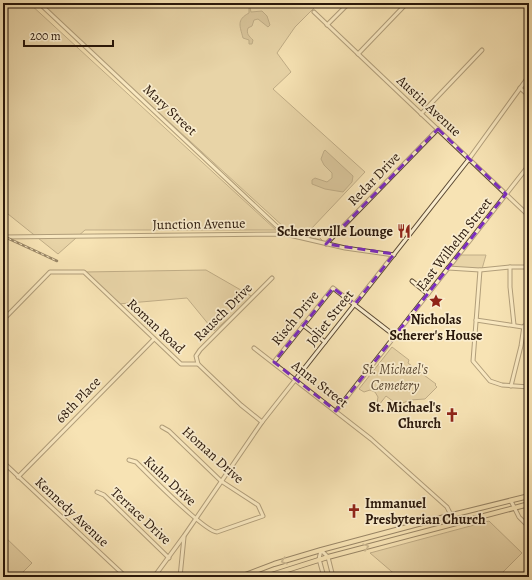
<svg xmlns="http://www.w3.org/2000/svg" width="532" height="580" viewBox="0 0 532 580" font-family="Alegreya,serif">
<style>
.green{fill:#d4c097;stroke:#7e6c50}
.water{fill:#b19e7a;stroke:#7b684d}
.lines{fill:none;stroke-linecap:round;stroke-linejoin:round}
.minor-casing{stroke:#5c4a34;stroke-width:5}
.major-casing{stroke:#29170a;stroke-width:6}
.minor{stroke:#faedce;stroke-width:3}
.major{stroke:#f7e3b4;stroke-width:4}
.rail-casing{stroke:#29170a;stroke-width:2.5}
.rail{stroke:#faedce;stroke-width:1;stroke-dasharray:3;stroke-linecap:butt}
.oneway{stroke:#9a8768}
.marked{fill:none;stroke:#7b2cbf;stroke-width:3;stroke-dasharray:8 5;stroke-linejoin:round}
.labels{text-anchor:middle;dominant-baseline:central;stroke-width:3.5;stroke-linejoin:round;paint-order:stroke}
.street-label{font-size:14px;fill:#29170a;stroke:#faedce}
.poi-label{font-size:14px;font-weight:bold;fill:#29170a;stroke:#faedce;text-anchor:end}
.park-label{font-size:14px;font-style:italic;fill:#5c4a34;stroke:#faedce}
</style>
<rect width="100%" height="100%" fill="#f7e3b4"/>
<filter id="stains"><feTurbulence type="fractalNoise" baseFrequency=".005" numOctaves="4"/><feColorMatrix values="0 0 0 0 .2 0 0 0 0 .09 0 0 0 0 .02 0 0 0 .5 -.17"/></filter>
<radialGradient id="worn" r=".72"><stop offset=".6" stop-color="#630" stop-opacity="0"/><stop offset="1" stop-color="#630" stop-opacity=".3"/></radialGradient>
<g class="green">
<path d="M3 3H29L276 230H85L58 254 3 210Z"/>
<path d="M41 3H319L295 27 277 53 291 72 273 89 365 172 311 229 323 241 286 229 57 19Z"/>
<path d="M459 255H486L482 269 448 268Z"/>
<path d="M206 270 253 297 214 331 187 298 118 304 84 272Z"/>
<path d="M392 347 409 360 408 363 436 384 435 385 437 387 425 399 410 400 398 405 386 396 379 405 377 403 378 397 375 392 370 390 364 392 359 389Z"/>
<path d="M489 521 522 553 498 577H398L370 553Z"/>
<path d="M3 535 32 563 18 577H3Z"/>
</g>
<g class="water">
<path d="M249 3 251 12 262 11 267 16 270 25 268 27 258 19 254 20 252 26 248 28C246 34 249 36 253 40L252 44H249V40L243 38C240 26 236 20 249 13Z"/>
<path d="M325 150 353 176 352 182 343 192 325 189 312 184V180L315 178 327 182 332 178V173L324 165 321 159 324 151Z"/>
</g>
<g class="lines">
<defs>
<g id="minor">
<path d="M39 3 285 234"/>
<path d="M314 12 529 216"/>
<path d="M327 25 349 3"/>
<path d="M358 54 407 3"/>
<path d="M520 88 529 96"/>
<path d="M421 114 482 50"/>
<path d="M3 237 285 234 345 248 394 255"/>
<path d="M326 244 438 129"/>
<path d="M510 267V287L514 325"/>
<path d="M448 268 480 270 510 267H529"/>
<path d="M480 270 473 361 490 381 502 385 529 387"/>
<path d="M412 281 428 294"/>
<path d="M3 320 50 272H84L181 364H198L241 405 262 422"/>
<path d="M476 320 529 328"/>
<path d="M303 325 325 342"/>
<path d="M254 348 371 439 447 507 455 523"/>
<path d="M274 362 333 288 395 336"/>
<path d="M198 364 196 356 200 350 272 278"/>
<path d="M511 386 521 346 524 326"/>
<path d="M336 411 529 165"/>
<path d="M129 460 136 462C148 474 205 532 217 532L263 516 258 505 221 481 169 431 162 427"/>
<path d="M3 462 126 577"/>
<path d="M18 477 154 339"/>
<path d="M97 492 104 495 169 558"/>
<path d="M511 501 519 517 529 527"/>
<path d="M321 550 328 557 333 577"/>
<path d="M321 550 319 559 324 577"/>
<path d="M154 577 184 536 262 422 469 159 529 76"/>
<path d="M180 577 184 537"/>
</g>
<g id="major">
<path d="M240 577 274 564 321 550 452 515 529 496"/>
<path d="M265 577 328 557 529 504"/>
</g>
</defs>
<use href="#minor" class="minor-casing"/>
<use href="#major" class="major-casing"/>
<use href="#minor" class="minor"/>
<use href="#major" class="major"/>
<defs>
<path id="rail" d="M3 236 57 261"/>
</defs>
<use href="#rail" class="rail-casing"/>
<use href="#rail" class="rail"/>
</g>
<defs><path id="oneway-chevron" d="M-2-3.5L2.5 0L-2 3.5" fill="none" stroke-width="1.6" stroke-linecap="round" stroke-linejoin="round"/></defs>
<g class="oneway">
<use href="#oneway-chevron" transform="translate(366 547) rotate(-15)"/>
<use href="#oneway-chevron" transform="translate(284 561) rotate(162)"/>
</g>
<path d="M0 0H532V580H0ZM438 129 506 194 336 411 274 362 333 288 355 304 394 254 326 244Z" fill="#f7e3b4" fill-opacity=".55" fill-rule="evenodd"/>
<path class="marked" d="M438 129 506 194 336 411 274 362 333 288 355 304 394 254 326 244Z"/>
<defs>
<symbol id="restaurant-bare" viewBox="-9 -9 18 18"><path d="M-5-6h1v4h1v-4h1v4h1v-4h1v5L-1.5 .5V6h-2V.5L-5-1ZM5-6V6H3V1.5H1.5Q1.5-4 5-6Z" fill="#8f2418" stroke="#faedce" stroke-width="2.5" paint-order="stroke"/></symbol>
<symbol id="sight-bare" viewBox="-9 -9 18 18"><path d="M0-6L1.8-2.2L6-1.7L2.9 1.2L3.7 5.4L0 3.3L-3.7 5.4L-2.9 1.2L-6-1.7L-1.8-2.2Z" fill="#8f2418" stroke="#faedce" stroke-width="2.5" paint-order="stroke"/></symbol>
<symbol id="church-bare" viewBox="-9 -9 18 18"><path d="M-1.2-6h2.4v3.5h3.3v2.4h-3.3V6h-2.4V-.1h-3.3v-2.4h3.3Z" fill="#8f2418" stroke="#faedce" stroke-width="2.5" paint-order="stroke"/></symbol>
</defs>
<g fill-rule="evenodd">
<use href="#restaurant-bare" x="394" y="221" width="20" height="20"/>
<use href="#sight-bare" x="426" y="291" width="20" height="20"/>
<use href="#church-bare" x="442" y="405" width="20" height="20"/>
<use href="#church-bare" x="344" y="501" width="20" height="20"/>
</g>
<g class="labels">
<g class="street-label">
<text transform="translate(429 106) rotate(43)">Austin Avenue</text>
<text transform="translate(170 110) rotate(43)">Mary Street</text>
<text transform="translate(374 179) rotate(-46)">Redar Drive</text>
<text transform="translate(199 224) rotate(-1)">Junction Avenue</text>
<text transform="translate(454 244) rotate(-52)">East Wilhelm Street</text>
<text transform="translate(223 312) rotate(-45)">Rausch Drive</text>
<text transform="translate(295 318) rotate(-51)">Risch Drive</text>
<text transform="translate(330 318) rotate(-52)">Joliet Street</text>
<text transform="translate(156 326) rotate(43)">Roman Road</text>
<text transform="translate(320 384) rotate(38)">Anna Street</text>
<text transform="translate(78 400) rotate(-46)">68th Place</text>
<text transform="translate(213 455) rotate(42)">Homan Drive</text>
<text transform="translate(170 481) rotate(43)">Kuhn Drive</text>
<text transform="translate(72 512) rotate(43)">Kennedy Avenue</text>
<text transform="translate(141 516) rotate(43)">Terrace Drive</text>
</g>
<g class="poi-label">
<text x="393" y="231">Schererville Lounge</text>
<text x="436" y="319" text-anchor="middle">Nicholas<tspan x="436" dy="16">Scherer's House</tspan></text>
<text x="441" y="407">St. Michael's<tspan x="441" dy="16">Church</tspan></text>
<text x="365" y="503" text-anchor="start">Immanuel<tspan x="365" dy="16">Presbyterian Church</tspan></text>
</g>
<g class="park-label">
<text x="395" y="369">St. Michael's<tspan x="395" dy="16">Cemetery</tspan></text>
</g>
</g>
<rect width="532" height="580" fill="none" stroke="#f7e3b4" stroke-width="16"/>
<rect x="4" y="4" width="524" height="572" fill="none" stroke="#29170a" stroke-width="2"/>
<rect x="8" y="8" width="516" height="564" fill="none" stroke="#29170a"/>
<path d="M24 40v6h89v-6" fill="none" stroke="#29170a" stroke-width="2"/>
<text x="30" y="40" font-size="12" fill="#29170a" stroke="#faedce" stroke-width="3" paint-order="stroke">200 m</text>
<rect width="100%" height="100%" filter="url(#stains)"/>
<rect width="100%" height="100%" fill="url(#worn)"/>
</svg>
